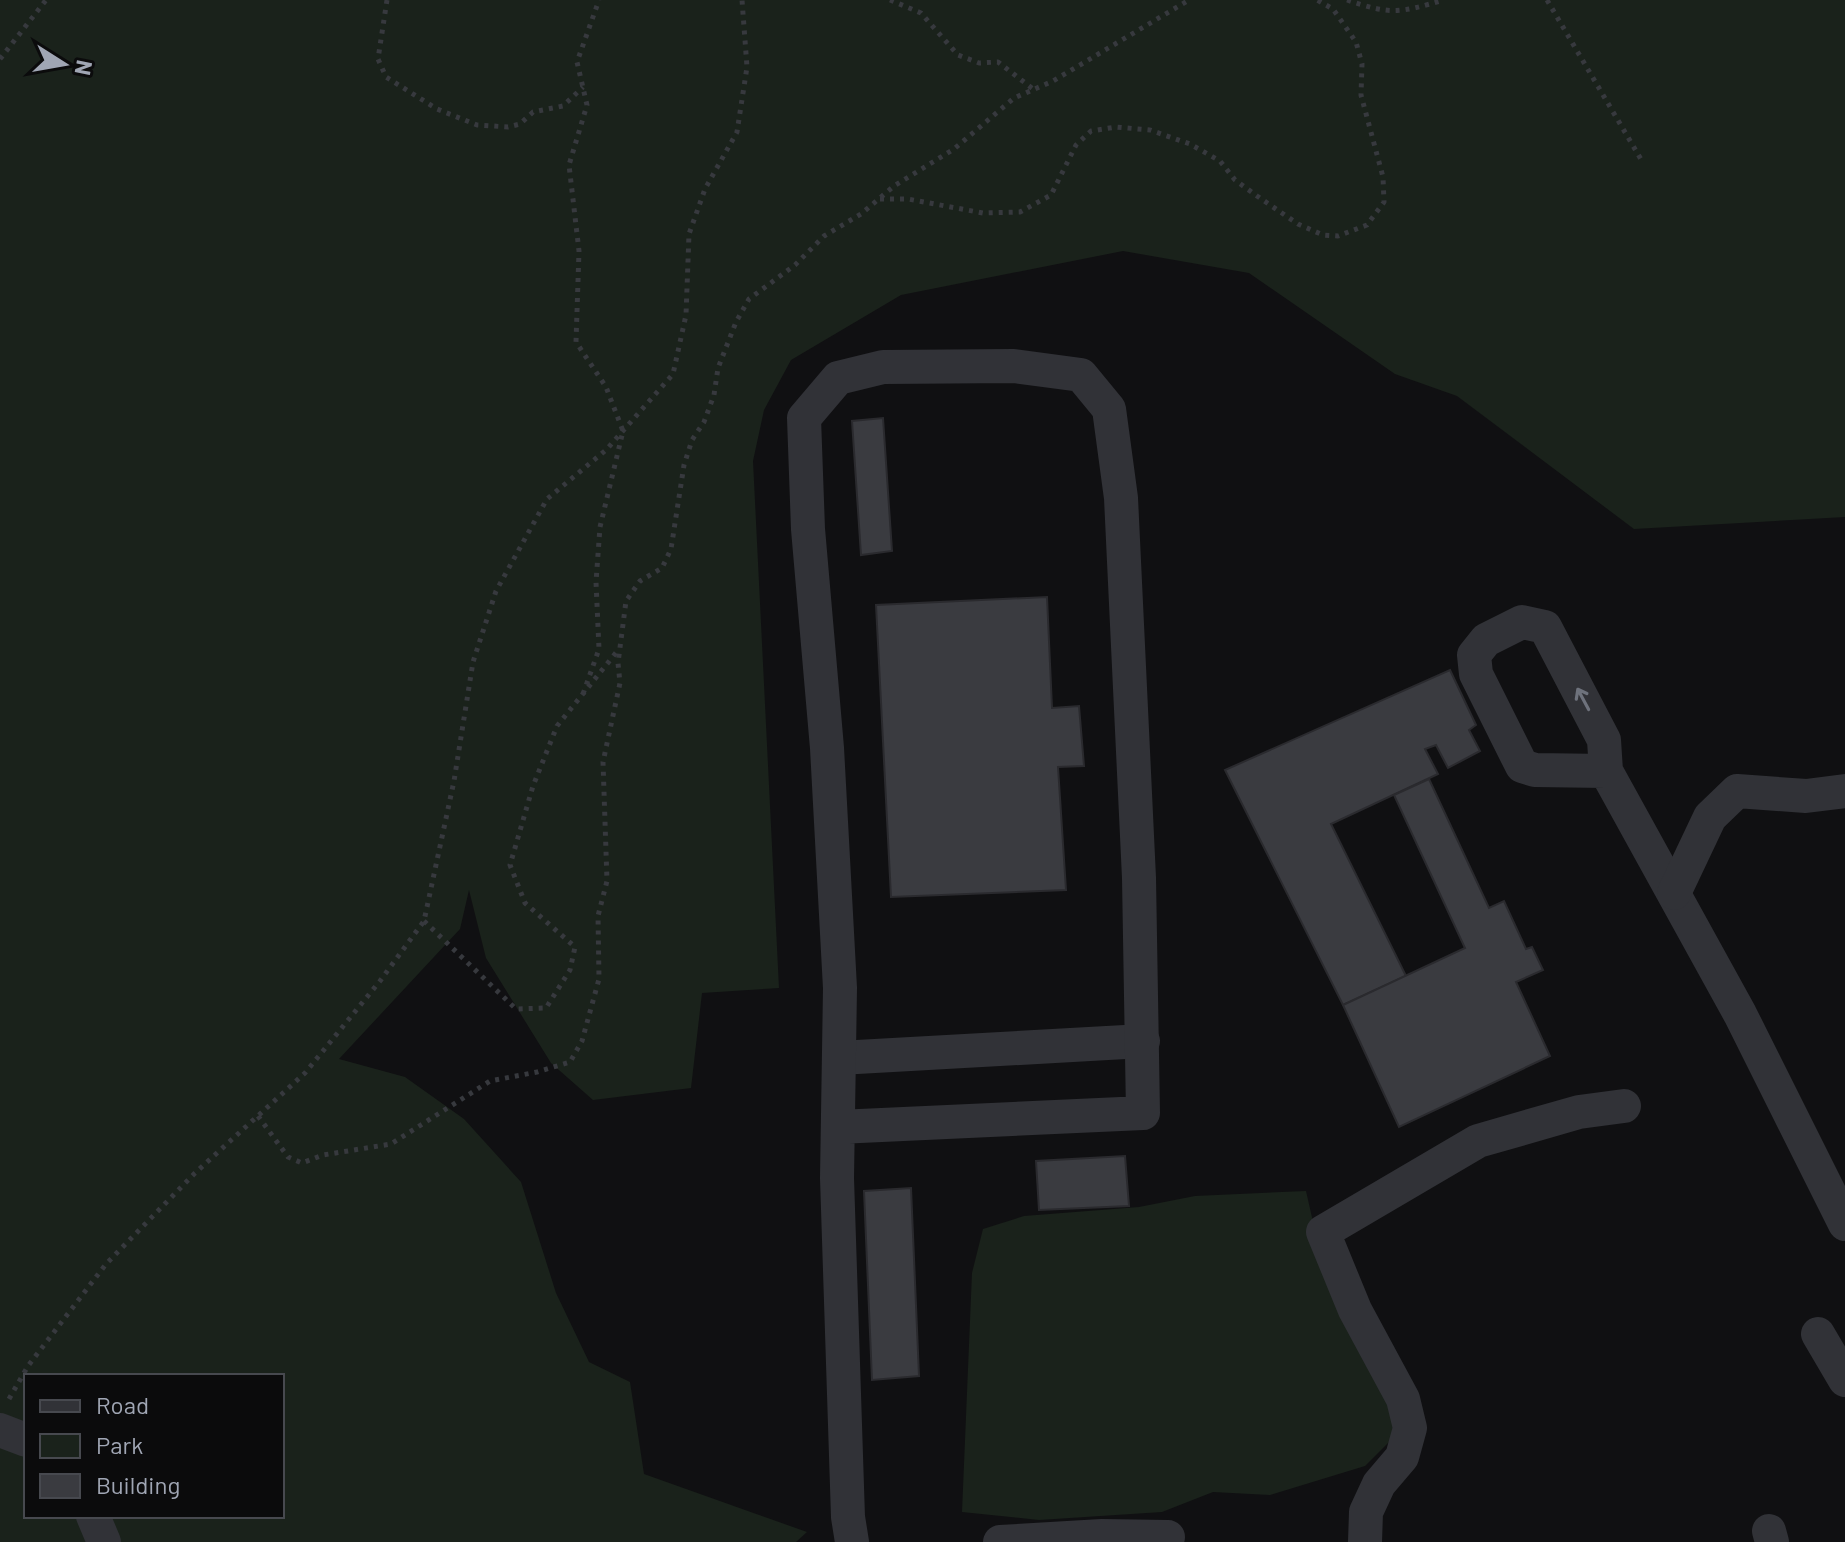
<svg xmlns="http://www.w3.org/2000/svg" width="1845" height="1542" viewBox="0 0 1845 1542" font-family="Barlow,sans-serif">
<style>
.green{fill:#1a221b;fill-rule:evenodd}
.building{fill:#3a3b40;stroke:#2a2a2e;stroke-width:2}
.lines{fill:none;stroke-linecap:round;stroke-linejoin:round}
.path{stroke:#37393e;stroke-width:5;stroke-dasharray:4 6;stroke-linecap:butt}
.minor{stroke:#313237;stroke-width:34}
.oneway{stroke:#6e727c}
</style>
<rect width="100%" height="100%" fill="#101012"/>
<g class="green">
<path d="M0 0H1845V517L1634 529 1457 396 1395 374 1249 273 1123 251 901 295 791 360 764 410 753 461 779 988 702 993 691 1088 593 1100 551 1063 486 958 469 890 460 929 339 1059 405 1077 464 1119 521 1182 556 1293 589 1362 630 1382 644 1474 807 1532 796 1542H0ZM26 1376H282V1516H26Z"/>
<path d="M1306 1191 1316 1235 1401 1430 1365 1466 1270 1495 1213 1492 1162 1512 1039 1520 962 1512 972 1273 983 1229 1024 1216 1139 1207 1195 1196Z"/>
</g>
<g class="building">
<path d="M883 418 892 551 861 555 852 421Z"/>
<path d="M1047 597 1052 708 1079 706 1084 766 1058 767 1066 890 891 897 876 605Z"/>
<path d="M1450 670 1476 725 1469 730 1480 751 1448 768 1436 745 1425 749 1438 774 1331 824 1406 976 1343 1005 1225 770Z"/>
<path d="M1429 779 1489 908 1504 901 1526 949 1532 947 1543 970 1516 982 1550 1056 1399 1127 1343 1005 1465 948 1394 795Z"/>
<path d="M1125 1156 1129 1206 1039 1210 1036 1161Z"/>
<path d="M911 1188 919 1376 872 1380 864 1191Z"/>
</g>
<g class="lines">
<g class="path">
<path d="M387 0 378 59 386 77 437 109 477 125 508 127 520 124 533 112 563 106 583 87"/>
<path d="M890 0 921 13 958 55 979 63 998 62 1033 89"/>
<path d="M1347 0C1391 15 1399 13 1444 0"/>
<path d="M1547 0 1642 161"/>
<path d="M0 59 46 0"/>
<path d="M880 199H908L983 213 1020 212 1051 195 1076 145 1091 131 1116 127 1150 130 1190 144 1220 161 1235 180 1257 196 1298 224 1323 235 1338 236 1367 225 1384 202 1383 177 1361 95 1362 64 1356 42 1333 9 1317 0"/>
<path d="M583 694 599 649 596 582 600 527 623 431 606 387 576 342 579 251 569 165 587 105 577 62 599 0"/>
<path d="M424 921 516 1009 546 1008 570 970 575 947 525 903 510 865 533 786 557 726 619 649"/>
<path d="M258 1116 288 1157 302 1163 323 1155 391 1144 490 1081 537 1072 570 1062 582 1041 599 979 598 916 607 881 603 762 620 683 618 663 626 601 640 581 662 568 671 549 684 465 692 440 704 422 714 395 718 368 736 322 749 299 795 265 824 236 861 214 894 186 954 149 1014 98 1053 81 1189 0"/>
<path d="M9 1399 28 1366 106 1264 195 1173 305 1073 380 981 424 921 454 781 473 662 496 591 547 499 606 450 673 374 686 315 689 234 705 189 737 132 747 67 742 0"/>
</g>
<g class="minor">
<path d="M1606 771 1535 770 1522 766 1476 674 1474 655 1486 640 1522 622 1545 627 1604 740 1606 771 1740 1014 1845 1224"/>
<path d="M1674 893 1710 817 1737 791 1806 796 1845 791"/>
<path d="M839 1058 1143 1041"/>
<path d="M838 1127 1143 1113 1139 878 1121 498 1109 409 1081 375 1014 366 883 367 838 378 804 418 808 529 827 748 840 988 837 1178 848 1517 852 1542"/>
<path d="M1818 1334 1845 1380"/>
<path d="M0 1430 26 1440"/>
<path d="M93 1516 104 1542"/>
<path d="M1769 1531 1772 1542"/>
<path d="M1000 1542 1102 1536 1168 1537"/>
<path d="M1365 1542 1366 1512 1379 1484 1402 1457 1410 1428 1403 1399 1355 1310 1323 1232 1478 1141 1579 1112 1624 1106"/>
</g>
</g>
<defs><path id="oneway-shaft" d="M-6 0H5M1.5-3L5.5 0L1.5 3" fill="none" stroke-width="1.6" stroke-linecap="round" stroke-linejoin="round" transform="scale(2)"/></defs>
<use class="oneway" href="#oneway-shaft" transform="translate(1583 699) rotate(-118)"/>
<rect x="24" y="1374" width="260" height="144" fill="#0b0b0c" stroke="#47494f" stroke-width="2"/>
<rect x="40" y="1400" width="40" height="12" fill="#313237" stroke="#47494f" stroke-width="2"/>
<text x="96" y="1414" font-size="24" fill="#a0a6b4">Road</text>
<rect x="40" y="1434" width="40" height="24" fill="#1a221b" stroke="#47494f" stroke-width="2"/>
<text x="96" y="1454" font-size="24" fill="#a0a6b4">Park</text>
<rect x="40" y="1474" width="40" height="24" fill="#3a3b40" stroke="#47494f" stroke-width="2"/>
<text x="96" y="1494" font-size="24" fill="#a0a6b4">Building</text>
<g transform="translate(64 64) rotate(101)" stroke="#0b0b0c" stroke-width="6" paint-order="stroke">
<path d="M0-6L14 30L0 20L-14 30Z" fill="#a0a6b4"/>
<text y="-12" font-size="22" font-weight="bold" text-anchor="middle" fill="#a0a6b4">N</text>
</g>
</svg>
